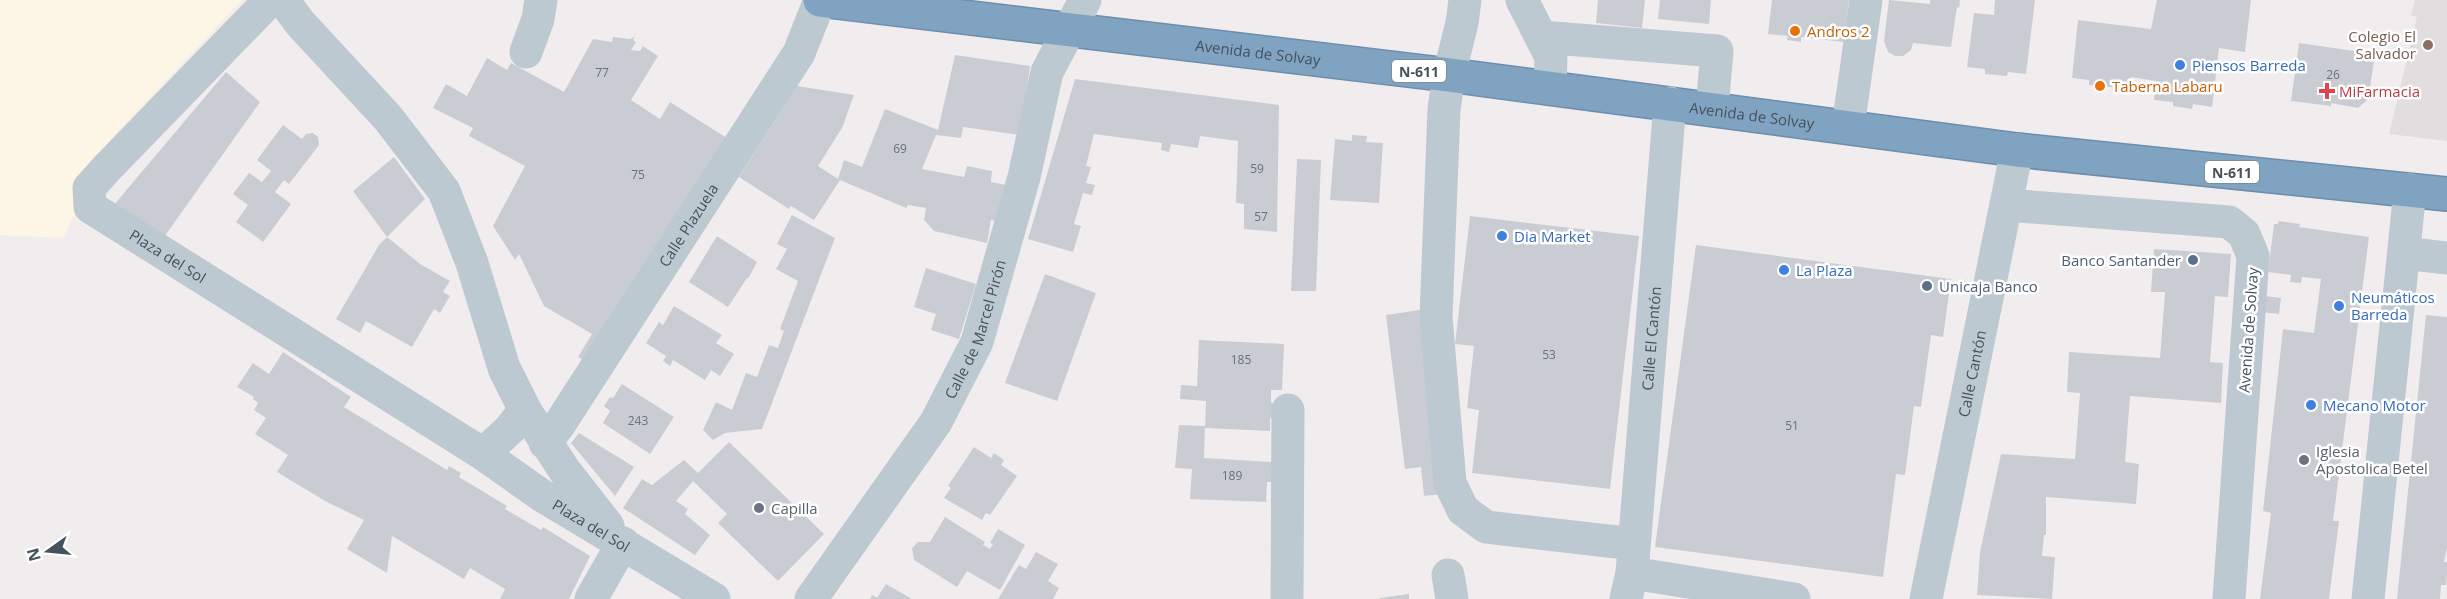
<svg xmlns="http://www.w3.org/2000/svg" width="2447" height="599" viewBox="0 0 2447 599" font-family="'Open Sans',sans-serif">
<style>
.commercial{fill:#fdf5e5}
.education{fill:#e2dedf}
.building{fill:#c9cdd3}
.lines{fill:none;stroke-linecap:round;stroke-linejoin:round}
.highway-casing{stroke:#6c8dad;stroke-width:36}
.minor{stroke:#bdc9d1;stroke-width:33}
.highway{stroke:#80a3c2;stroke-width:33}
.food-dot{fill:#e8710a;stroke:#fff;stroke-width:2}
.education-dot{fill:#8d6e63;stroke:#fff;stroke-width:2}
.shop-dot{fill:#3f7fe0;stroke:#fff;stroke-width:2}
.health-dot{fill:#e0444e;stroke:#fff;stroke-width:2}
.service-dot{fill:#5c6f8a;stroke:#fff;stroke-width:2}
.worship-dot{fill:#6b7280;stroke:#fff;stroke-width:2}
.labels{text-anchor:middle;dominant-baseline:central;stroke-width:5;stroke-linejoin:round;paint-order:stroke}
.number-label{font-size:12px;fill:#65717a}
.shield{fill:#fff;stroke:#7c868e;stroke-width:1.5}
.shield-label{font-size:14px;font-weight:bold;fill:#44525d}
.food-label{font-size:15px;fill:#c56008;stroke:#fff;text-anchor:start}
.education-label{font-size:15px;fill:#785e54;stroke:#fff;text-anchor:end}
.street-label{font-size:15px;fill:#44525d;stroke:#fff}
.shop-label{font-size:15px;fill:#366cbe;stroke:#fff;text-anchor:start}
.health-label{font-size:15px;fill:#be3a42;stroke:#fff;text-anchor:start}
.service-label{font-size:15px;fill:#4e5e75;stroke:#fff;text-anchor:end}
.worship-label{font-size:15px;fill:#5b616d;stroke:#fff;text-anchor:start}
</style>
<rect width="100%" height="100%" fill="#f1edee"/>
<path class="commercial" d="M0 0H242L112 138 63 238 0 235Z"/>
<path class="education" d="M2415 0H2447V141L2389 134 2417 17 2411 15Z"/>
<g class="building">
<path d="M1598 0H1645L1642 28 1596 23Z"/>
<path d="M1660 0H1711L1709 24 1658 19Z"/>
<path d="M1772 0H1849L1844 42 1801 37V42L1787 40 1788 36 1768 34Z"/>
<path d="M1889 0 1930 4V0H1960L1959 8 1957 7 1951 47 1913 43 1911 50 1903 56H1895L1888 52 1884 41Z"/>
<path d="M1995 0H2035L2026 74 2008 72 2007 76 1985 74V69L1967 67 1974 13 1994 15Z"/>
<path d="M2157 0H2251L2245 52 2219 48 2212 107 2193 104 2192 109 2173 106V102L2154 100 2156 81 2131 77 2130 85 2113 83 2112 87 2089 85V80L2072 78 2078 20 2151 29Z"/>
<path d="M613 37 630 39 635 37 633 40 636 42 631 50 640 51 643 46 658 56 631 100 660 119 670 102 730 140 590 364 578 357 592 334 544 306 519 254 515 260 493 226 525 166 469 136 473 128 433 108 446 84 467 96 487 58 507 70 511 63 564 92 593 39 612 42Z"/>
<path d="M2299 43 2375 54 2369 94 2371 97 2358 108 2331 103V106L2291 101Z"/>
<path d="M955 55 1030 66 1020 135 963 127 961 138 936 135 922 169 964 177 967 166 992 171 991 182 1006 185 999 222 991 220 987 243 934 231 924 220 926 208 908 205 906 208 840 180 814 220 791 206 789 209 739 177 797 86 854 95 842 128 818 166 838 179 844 160 862 167 885 109 938 130Z"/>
<path d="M226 72 260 102 164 237 113 206Z"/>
<path d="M1075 79 1279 105 1277 232 1244 229V204L1236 203 1238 141 1200 136 1198 148 1171 144 1169 152 1161 150 1162 143 1094 134 1086 166 1091 167 1086 183 1095 185 1092 195 1083 193 1074 224 1081 226 1073 252 1028 239Z"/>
<path d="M283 125 302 139 306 134 313 133 318 137 319 145 289 184 284 180 275 192 291 204 263 242 236 222 248 205 233 194 249 173 262 182 271 171 257 160Z"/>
<path d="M1352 135 1367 136 1366 142 1383 143 1379 203 1330 200 1335 139 1352 141Z"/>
<path d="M394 157 425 199 387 237 353 191Z"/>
<path d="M1297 159 1321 160 1316 291H1291Z"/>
<path d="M792 215 835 238 762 429 725 433 713 440 703 430 716 402 732 410 746 373 757 377 769 345 778 348 784 331 780 329 798 281 776 269 787 249 777 244Z"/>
<path d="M1470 216 1639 236 1610 489 1472 473 1479 410 1467 408 1474 346 1455 344Z"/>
<path d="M2279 221 2300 224 2299 227 2369 237 2333 521H2339L2329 599H2260L2271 513 2263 511 2283 329 2314 333 2321 279 2302 277 2301 283 2290 282 2291 275 2268 272 2274 224H2278Z"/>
<path d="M717 236 757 262 748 279 747 278 728 307 689 282Z"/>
<path d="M387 237 420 264 450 281 443 292 450 296 440 313 434 309 412 347 366 321 360 333 336 319 379 245Z"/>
<path d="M1696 245 1951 279 1943 337 1931 335 1921 407 1914 406 1905 475 1896 474 1883 577 1655 547Z"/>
<path d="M2154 249 2231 254 2228 297 2215 296 2210 362 2223 363 2221 403 2130 396 2125 462 2139 464 2136 504 2046 497V535H2044L2042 556 2055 557 2052 599 1977 595 1980 552 2001 454 2075 459 2080 393 2067 392 2069 352 2160 358 2165 292H2151Z"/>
<path d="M926 268 976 284 959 339 931 330 936 314 914 307Z"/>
<path d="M1045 274 1096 293 1057 401 1005 383Z"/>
<path d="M2265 296 2281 298 2279 314 2262 312Z"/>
<path d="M674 306 722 335 716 343 734 354 720 376 711 370 705 380 673 360 670 366 663 361 666 356 646 343 659 322 663 325Z"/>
<path d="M1420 310 1443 494 1424 496 1421 467 1405 469 1386 315Z"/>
<path d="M2426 315 2447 317V547L2444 562H2447V575L2446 585H2441L2440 599H2397Z"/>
<path d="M1199 340 1284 344 1282 390H1271V403H1276L1274 419 1270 418V431L1205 428 1206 401 1180 399 1181 385 1197 386Z"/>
<path d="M283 352 351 397 344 407 447 470 449 466 461 473 459 477 507 506 505 509 541 530 543 527 590 556 569 599H500L505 589 470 568 464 579 392 536 387 573 347 549 364 520 325 501 277 472 288 455 255 434 266 418 254 410 258 403 253 399 254 397 237 387 253 363 269 374Z"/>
<path d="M622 384 674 417 650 454 603 423 610 411 604 406 610 397 613 398Z"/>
<path d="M1179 425 1205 426 1204 458 1273 462 1272 482H1267L1266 502 1190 499 1192 469 1175 468Z"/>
<path d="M579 433 634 467 615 496 571 443Z"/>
<path d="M729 442 824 534 778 581 718 523 727 514 693 481 676 501 688 509 685 514 710 535 695 555 623 508 642 479 652 485 684 460 698 473Z"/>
<path d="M974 447 991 458 994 453 1004 460 1001 465 1017 476 990 515 986 513 982 520 944 498 951 488 948 486Z"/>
<path d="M945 517 985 542 983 545 990 549 993 544 990 543 998 529 1025 545 1000 590 967 571 957 587 914 560 912 548 918 542H930Z"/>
<path d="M1036 552 1058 564 1048 581 1059 588 1053 599H998L1019 565 1026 569Z"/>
<path d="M886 584 912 599H870L872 595 877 598Z"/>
<path d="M1409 594V599H1380V598Z"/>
</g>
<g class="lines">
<defs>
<g id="highway">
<path id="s6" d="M820 0 1449 75 2017 150 2447 194"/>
</g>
</defs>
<use href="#highway" class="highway-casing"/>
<g class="minor">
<path id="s1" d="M270 0 106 169 89 188 90 207 483 454 541 495 714 599"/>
<path d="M283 0 300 23 388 118 444 191 472 263 504 368 525 410 565 471 608 526"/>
<path d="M1465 0 1462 23 1449 75 1444 109 1436 317 1450 483 1463 510 1486 527 1634 544"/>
<path d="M1522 0 1551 57 1550 88"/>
<path d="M1541 37 1717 51 1712 108"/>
<path d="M526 52 538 19 541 0"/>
<path d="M1848 127 1866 0"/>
<path d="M2006 205 2229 222 2244 234 2253 256 2229 599"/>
<path d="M2404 253 2447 258"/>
<path id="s2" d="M545 443 559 425 799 53 820 0"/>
<path d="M483 454 510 429 525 410"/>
<path d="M1632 573 1794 599"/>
<path d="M1448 575 1452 599"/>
<path d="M591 599 623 543"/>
<path id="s3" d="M811 599 936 422 977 342 1024 177 1047 72 1085 0"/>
<path d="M1287 599 1288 410"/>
<path id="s4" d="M1626 599 1632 573 1670 103"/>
<path id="s5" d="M1926 599 2017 150"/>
<path d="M2368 599 2410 190"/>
</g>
<use href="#highway" class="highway"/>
</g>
<g class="food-dot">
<circle cx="1795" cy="31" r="6"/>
<circle cx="2100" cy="86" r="6"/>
</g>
<circle class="education-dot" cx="2428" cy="45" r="6"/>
<g class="shop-dot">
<circle cx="2180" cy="65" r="6"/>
<circle cx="1502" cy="236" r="6"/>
<circle cx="1784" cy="270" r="6"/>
<circle cx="2339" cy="306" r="6"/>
<circle cx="2311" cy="405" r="6"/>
</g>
<path class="health-dot" d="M2324 82h6v6h6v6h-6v6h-6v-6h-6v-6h6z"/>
<g class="service-dot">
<circle cx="2193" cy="260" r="6"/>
<circle cx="1927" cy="286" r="6"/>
</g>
<g class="worship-dot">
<circle cx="2304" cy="460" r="6"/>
<circle cx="759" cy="508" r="6"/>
</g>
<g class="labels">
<g class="number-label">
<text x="602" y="72">77</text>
<text x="2333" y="74">26</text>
<text x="900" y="148">69</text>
<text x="1257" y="168">59</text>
<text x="638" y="174">75</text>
<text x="1261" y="216">57</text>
<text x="1549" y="354">53</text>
<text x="1241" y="359">185</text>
<text x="638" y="420">243</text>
<text x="1792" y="425">51</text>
<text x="1232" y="475">189</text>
</g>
<g class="shield">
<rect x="1392" y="60" width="54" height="22" rx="4.5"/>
<rect x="2205" y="161" width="54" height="22" rx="4.5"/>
</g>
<g class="shield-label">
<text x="1419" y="71">N-611</text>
<text x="2232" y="172">N-611</text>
</g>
<g class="food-label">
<text x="1807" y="31">Andros 2</text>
<text x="2112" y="86">Taberna Labaru</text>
</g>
<g class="education-label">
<text x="2416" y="36">Colegio El<tspan x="2416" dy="17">Salvador</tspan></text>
</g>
<g class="street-label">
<text stroke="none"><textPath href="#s6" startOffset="441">Avenida de Solvay</textPath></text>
<text stroke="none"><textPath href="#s6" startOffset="939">Avenida de Solvay</textPath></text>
<text stroke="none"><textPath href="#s2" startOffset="261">Calle Plazuela</textPath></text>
<text stroke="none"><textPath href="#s1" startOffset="372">Plaza del Sol</textPath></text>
<text stroke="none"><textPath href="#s3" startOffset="318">Calle de Marcel Pirón</textPath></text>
<text transform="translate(2248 330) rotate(-86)">Avenida de Solvay</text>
<text stroke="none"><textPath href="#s4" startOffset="262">Calle El Cantón</textPath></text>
<text stroke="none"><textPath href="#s5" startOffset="230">Calle Cantón</textPath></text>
<text stroke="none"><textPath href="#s1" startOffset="874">Plaza del Sol</textPath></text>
</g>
<g class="shop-label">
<text x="2192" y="65">Piensos Barreda</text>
<text x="1514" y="236">Dia Market</text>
<text x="1796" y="270">La Plaza</text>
<text x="2351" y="297">Neumáticos<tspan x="2351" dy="17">Barreda</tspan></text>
<text x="2323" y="405">Mecano Motor</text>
</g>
<g class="health-label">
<text x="2339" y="91">MiFarmacia</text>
</g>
<g class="service-label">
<text x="2181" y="260">Banco Santander</text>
<text x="1939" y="286" text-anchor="start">Unicaja Banco</text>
</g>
<g class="worship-label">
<text x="2316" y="451">Iglesia<tspan x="2316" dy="17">Apostolica Betel</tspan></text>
<text x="771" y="508">Capilla</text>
</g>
</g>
<g transform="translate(48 551) rotate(255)" stroke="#ffffff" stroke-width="4.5" paint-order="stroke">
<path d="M0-4.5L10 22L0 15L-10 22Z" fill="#44525d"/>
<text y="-9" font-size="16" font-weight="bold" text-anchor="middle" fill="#44525d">N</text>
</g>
</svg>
